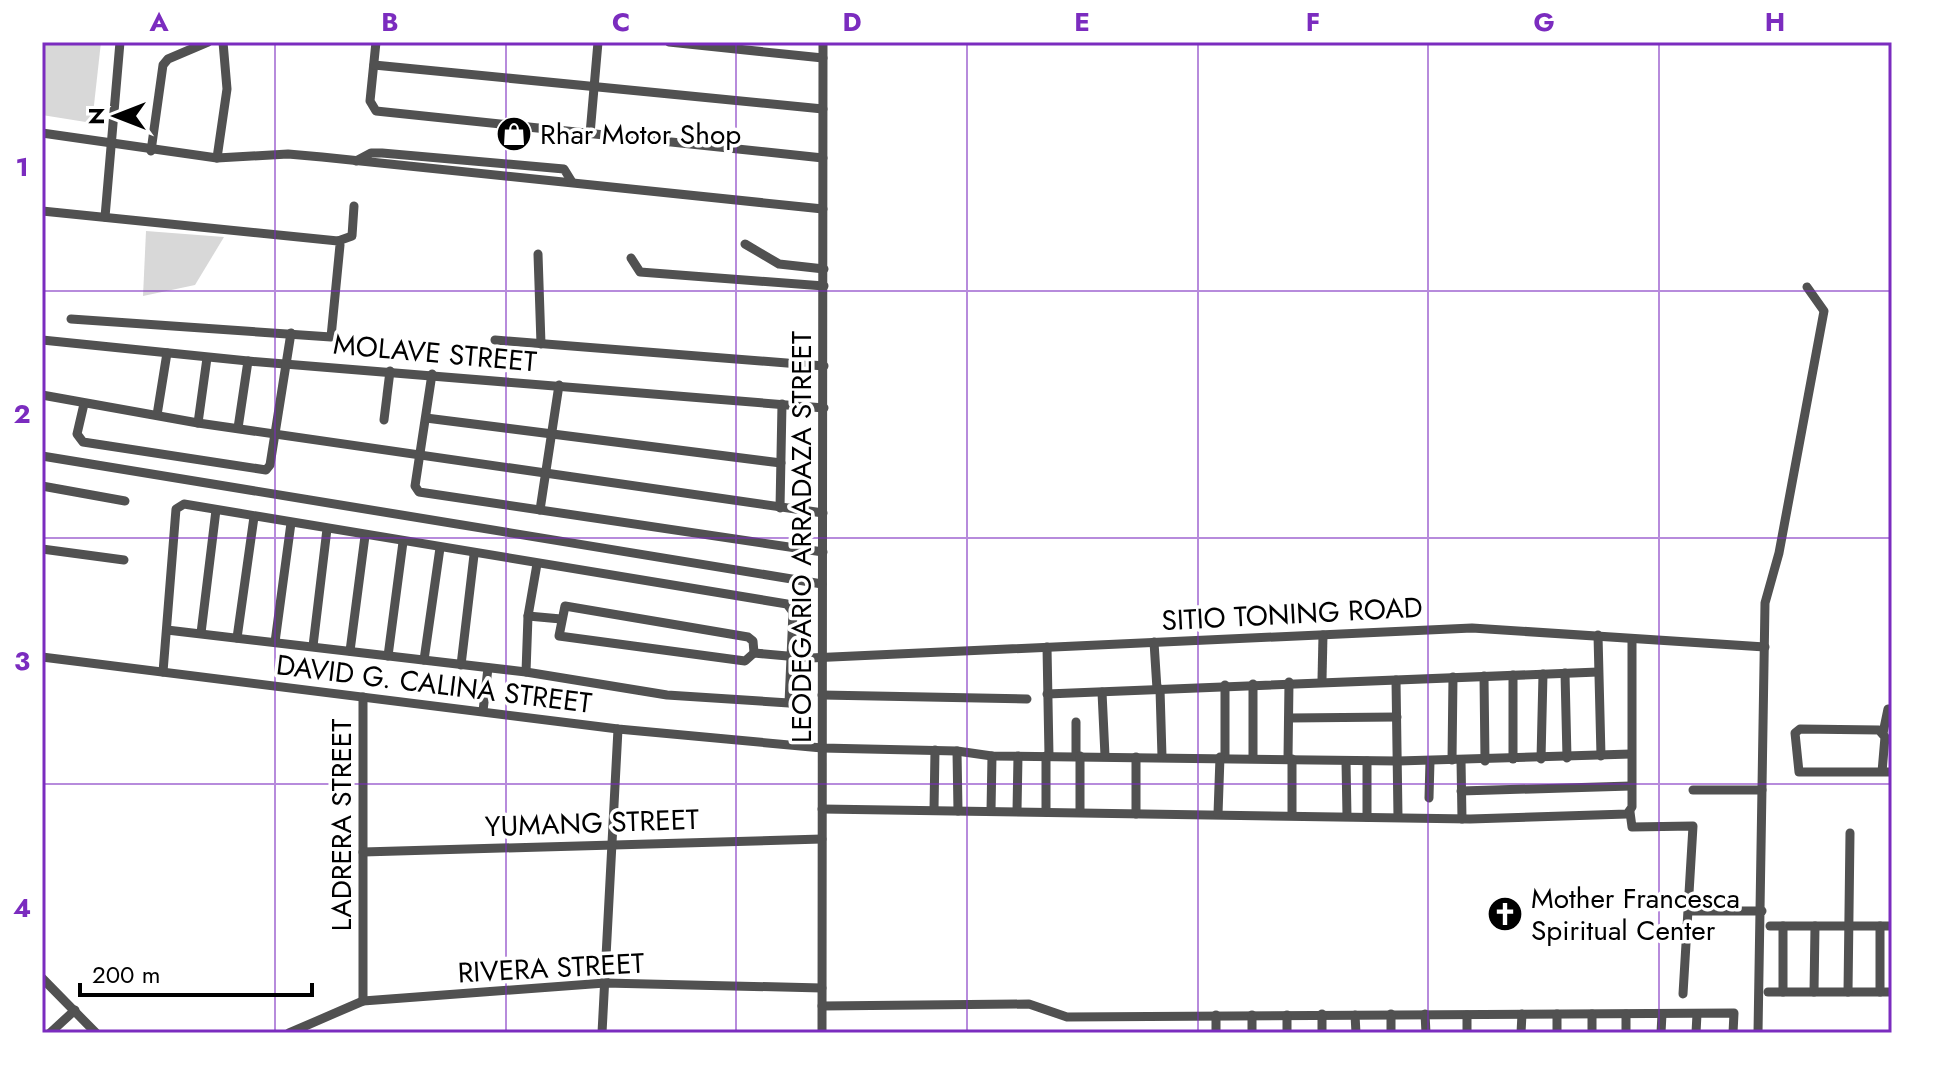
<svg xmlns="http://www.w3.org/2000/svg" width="1934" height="1075" viewBox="0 0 1934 1075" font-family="Jost,sans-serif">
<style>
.green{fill:#d8d8d8}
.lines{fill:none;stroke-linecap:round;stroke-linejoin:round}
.minor{stroke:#515151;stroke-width:9}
.grid{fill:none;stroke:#7b2cbf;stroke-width:2;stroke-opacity:0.55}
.labels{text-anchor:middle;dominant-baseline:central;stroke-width:7;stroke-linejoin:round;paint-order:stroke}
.poi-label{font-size:28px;fill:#000;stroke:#fff;text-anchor:start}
.street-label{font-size:28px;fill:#000;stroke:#fff}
.neatline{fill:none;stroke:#7b2cbf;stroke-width:3}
.grid-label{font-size:26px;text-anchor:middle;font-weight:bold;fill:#7b2cbf}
</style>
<rect width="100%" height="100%" fill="#fff"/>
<g class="green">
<path d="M42 42H101L92 123 42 115Z"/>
<path d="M146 231 224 237 195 285 143 296Z"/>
</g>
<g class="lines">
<g class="minor">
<path d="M376 42 370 101 376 111 823 158"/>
<path d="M669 42 823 58"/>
<path d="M374 65 823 109"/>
<path d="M42 133 217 158 288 154 322 157 823 209"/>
<path d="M590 134 598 42"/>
<path d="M151 151 163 65 168 59 208 42"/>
<path d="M217 158 227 89 223 42"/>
<path d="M356 161 371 153H382L564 169 572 182"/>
<path d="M42 211 338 241 340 245 331 337 71 319"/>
<path d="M105 217 120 42"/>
<path d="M338 241 352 236 354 206"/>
<path d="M745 244 779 264 824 269"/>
<path d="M538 254 541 344"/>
<path d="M631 258 640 272 824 286"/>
<path d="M42 340 248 361 824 408"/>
<path d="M495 340 824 366"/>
<path d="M432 374 415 486 419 492 823 552"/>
<path d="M42 395 198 423 823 513"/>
<path d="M84 404 77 434 83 442 266 470 270 465 291 333"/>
<path d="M157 415 167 353"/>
<path d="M426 418 781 463"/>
<path d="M384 420 390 371"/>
<path d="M198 423 207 358"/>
<path d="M238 428 248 361"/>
<path d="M42 456 822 584"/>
<path d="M42 486 125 501"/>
<path d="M780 508 782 404"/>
<path d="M540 510 559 385"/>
<path d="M42 549 124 560"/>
<path d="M565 606 748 637 753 641 754 653 745 661 559 636Z"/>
<path d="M528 616 561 619"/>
<path d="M201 633 216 510"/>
<path d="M1598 635 1601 756"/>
<path d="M237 638 254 517"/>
<path d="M275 642 291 523"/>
<path d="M1154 642 1157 689"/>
<path d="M313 646 327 529"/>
<path d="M1047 647 1049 756"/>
<path d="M350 651 365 536"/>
<path d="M754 653 810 658 1472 628 1765 647"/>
<path d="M388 656 403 542"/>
<path d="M42 657 618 729 822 748 957 751 992 756 1398 761 1631 754"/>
<path d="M424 660 440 548"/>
<path d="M461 665 474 555"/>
<path d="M163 672 176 509 184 504 787 604 793 612 789 703 667 695 526 672 167 630"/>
<path d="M526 672 528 616 537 564"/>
<path d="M1565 673 1567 758"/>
<path d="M1513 675V759"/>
<path d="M1484 676 1485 761"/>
<path d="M1322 680 1323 635"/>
<path d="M1396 680 1398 817"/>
<path d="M1253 684V757"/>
<path d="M1160 689 1162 757"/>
<path d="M1102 692 1105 756"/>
<path d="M1047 694 1598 672"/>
<path d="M822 695 1027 699"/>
<path d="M363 697V1001"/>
<path d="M483 711 488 668"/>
<path d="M1289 718 1397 717"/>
<path d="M1076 722V756"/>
<path d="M1883 733 1888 709"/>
<path d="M957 751 958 811"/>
<path d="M1046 756V812"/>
<path d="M1225 757V685"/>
<path d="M1288 758 1289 682"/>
<path d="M1292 759V815"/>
<path d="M1541 759 1543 674"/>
<path d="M1452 760 1453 677"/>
<path d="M1461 760 1462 819"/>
<path d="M1346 761 1347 816"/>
<path d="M1882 772 1885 737 1879 730 1800 729 1795 733 1799 772H1892"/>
<path d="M1693 790H1762"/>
<path d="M1461 791 1631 786"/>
<path d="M1429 798 1430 761"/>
<path d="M822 809 1470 819 1627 814 1632 807V639"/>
<path d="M934 810 935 750"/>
<path d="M991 811 992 756"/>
<path d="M1017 811 1018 756"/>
<path d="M1080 812V756"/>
<path d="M1630 812 1632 827 1693 826 1683 994"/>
<path d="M1136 814V757"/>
<path d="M1218 814 1220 757"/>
<path d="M1367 817V761"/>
<path d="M363 852 822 839"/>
<path d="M1689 911H1762"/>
<path d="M1770 926H1892"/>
<path d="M42 978 96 1033"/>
<path d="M1768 992H1892"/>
<path d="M1783 992V926"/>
<path d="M1814 992 1815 926"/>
<path d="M1848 992 1850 833"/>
<path d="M1880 992V926"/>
<path d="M822 1006 1029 1004 1067 1017 1734 1013 1733 1033"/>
<path d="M1322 1014V1033"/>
<path d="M1391 1014V1033"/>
<path d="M1425 1014 1426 1033"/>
<path d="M1216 1015V1033"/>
<path d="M1252 1015V1033"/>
<path d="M1287 1015V1033"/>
<path d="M1355 1015 1356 1033"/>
<path d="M1467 1015V1033"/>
<path d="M50 1033 75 1010"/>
<path d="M289 1033 363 1001 605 983 822 988"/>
<path d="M602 1033 618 729"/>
<path d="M822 1033 823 42"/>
<path d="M1521 1033 1522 1014"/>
<path d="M1557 1033V1014"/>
<path d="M1592 1033V1014"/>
<path d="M1626 1033V1014"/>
<path d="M1661 1033 1662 1014"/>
<path d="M1696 1033 1697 1014"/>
<path d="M1758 1033 1765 603 1779 553 1824 311 1807 287"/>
</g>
</g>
<path class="grid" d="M275 42V1033M506 42V1033M736 42V1033M967 42V1033M1198 42V1033M1428 42V1033M1659 42V1033M42 291H1892M42 538H1892M42 784H1892"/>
<defs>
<symbol id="shop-disc" viewBox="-11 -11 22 22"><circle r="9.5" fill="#000" stroke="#fff"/><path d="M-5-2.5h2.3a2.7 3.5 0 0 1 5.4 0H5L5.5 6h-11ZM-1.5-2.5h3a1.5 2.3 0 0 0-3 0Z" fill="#fff"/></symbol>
<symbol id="church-disc" viewBox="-11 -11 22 22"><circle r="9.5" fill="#000" stroke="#fff"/><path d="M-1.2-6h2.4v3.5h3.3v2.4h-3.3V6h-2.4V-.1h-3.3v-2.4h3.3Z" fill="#fff"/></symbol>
</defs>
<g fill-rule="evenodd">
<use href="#shop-disc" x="494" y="114" width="40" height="40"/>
<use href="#church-disc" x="1485" y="894" width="40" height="40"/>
</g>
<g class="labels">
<g class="poi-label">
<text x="540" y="134">Rhar Motor Shop</text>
<text x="1531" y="898">Mother Francesca<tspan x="1531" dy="32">Spiritual Center</tspan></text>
</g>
<g class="street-label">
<text transform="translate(435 353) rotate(5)">MOLAVE STREET</text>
<text transform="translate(801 537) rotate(-90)">LEODEGARIO ARRADAZA STREET</text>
<text transform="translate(1292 614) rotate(-3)">SITIO TONING ROAD</text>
<text transform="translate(434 684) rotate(7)">DAVID G. CALINA STREET</text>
<text transform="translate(592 823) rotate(-2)">YUMANG STREET</text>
<text transform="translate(341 825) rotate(-90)">LADRERA STREET</text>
<text transform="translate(551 968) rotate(-3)">RIVERA STREET</text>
</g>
</g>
<rect width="1934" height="1075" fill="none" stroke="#ffffff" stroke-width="88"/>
<g transform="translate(116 116) rotate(270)" stroke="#ffffff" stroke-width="6" paint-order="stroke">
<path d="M0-6L14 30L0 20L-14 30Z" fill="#000000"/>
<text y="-12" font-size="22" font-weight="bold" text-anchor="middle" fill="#000000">N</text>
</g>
<path d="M80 983v12h232v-12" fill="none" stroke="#000000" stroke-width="4"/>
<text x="92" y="983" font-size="24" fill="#000000" stroke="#ffffff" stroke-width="6" paint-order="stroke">200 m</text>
<rect x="44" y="44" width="1846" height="987" class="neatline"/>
<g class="grid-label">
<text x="159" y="31">A</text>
<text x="390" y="31">B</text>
<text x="621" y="31">C</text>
<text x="852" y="31">D</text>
<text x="1082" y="31">E</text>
<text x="1313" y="31">F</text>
<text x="1544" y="31">G</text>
<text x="1775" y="31">H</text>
<text x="22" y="176">1</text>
<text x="22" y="423">2</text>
<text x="22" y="670">3</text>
<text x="22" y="917">4</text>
</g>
</svg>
